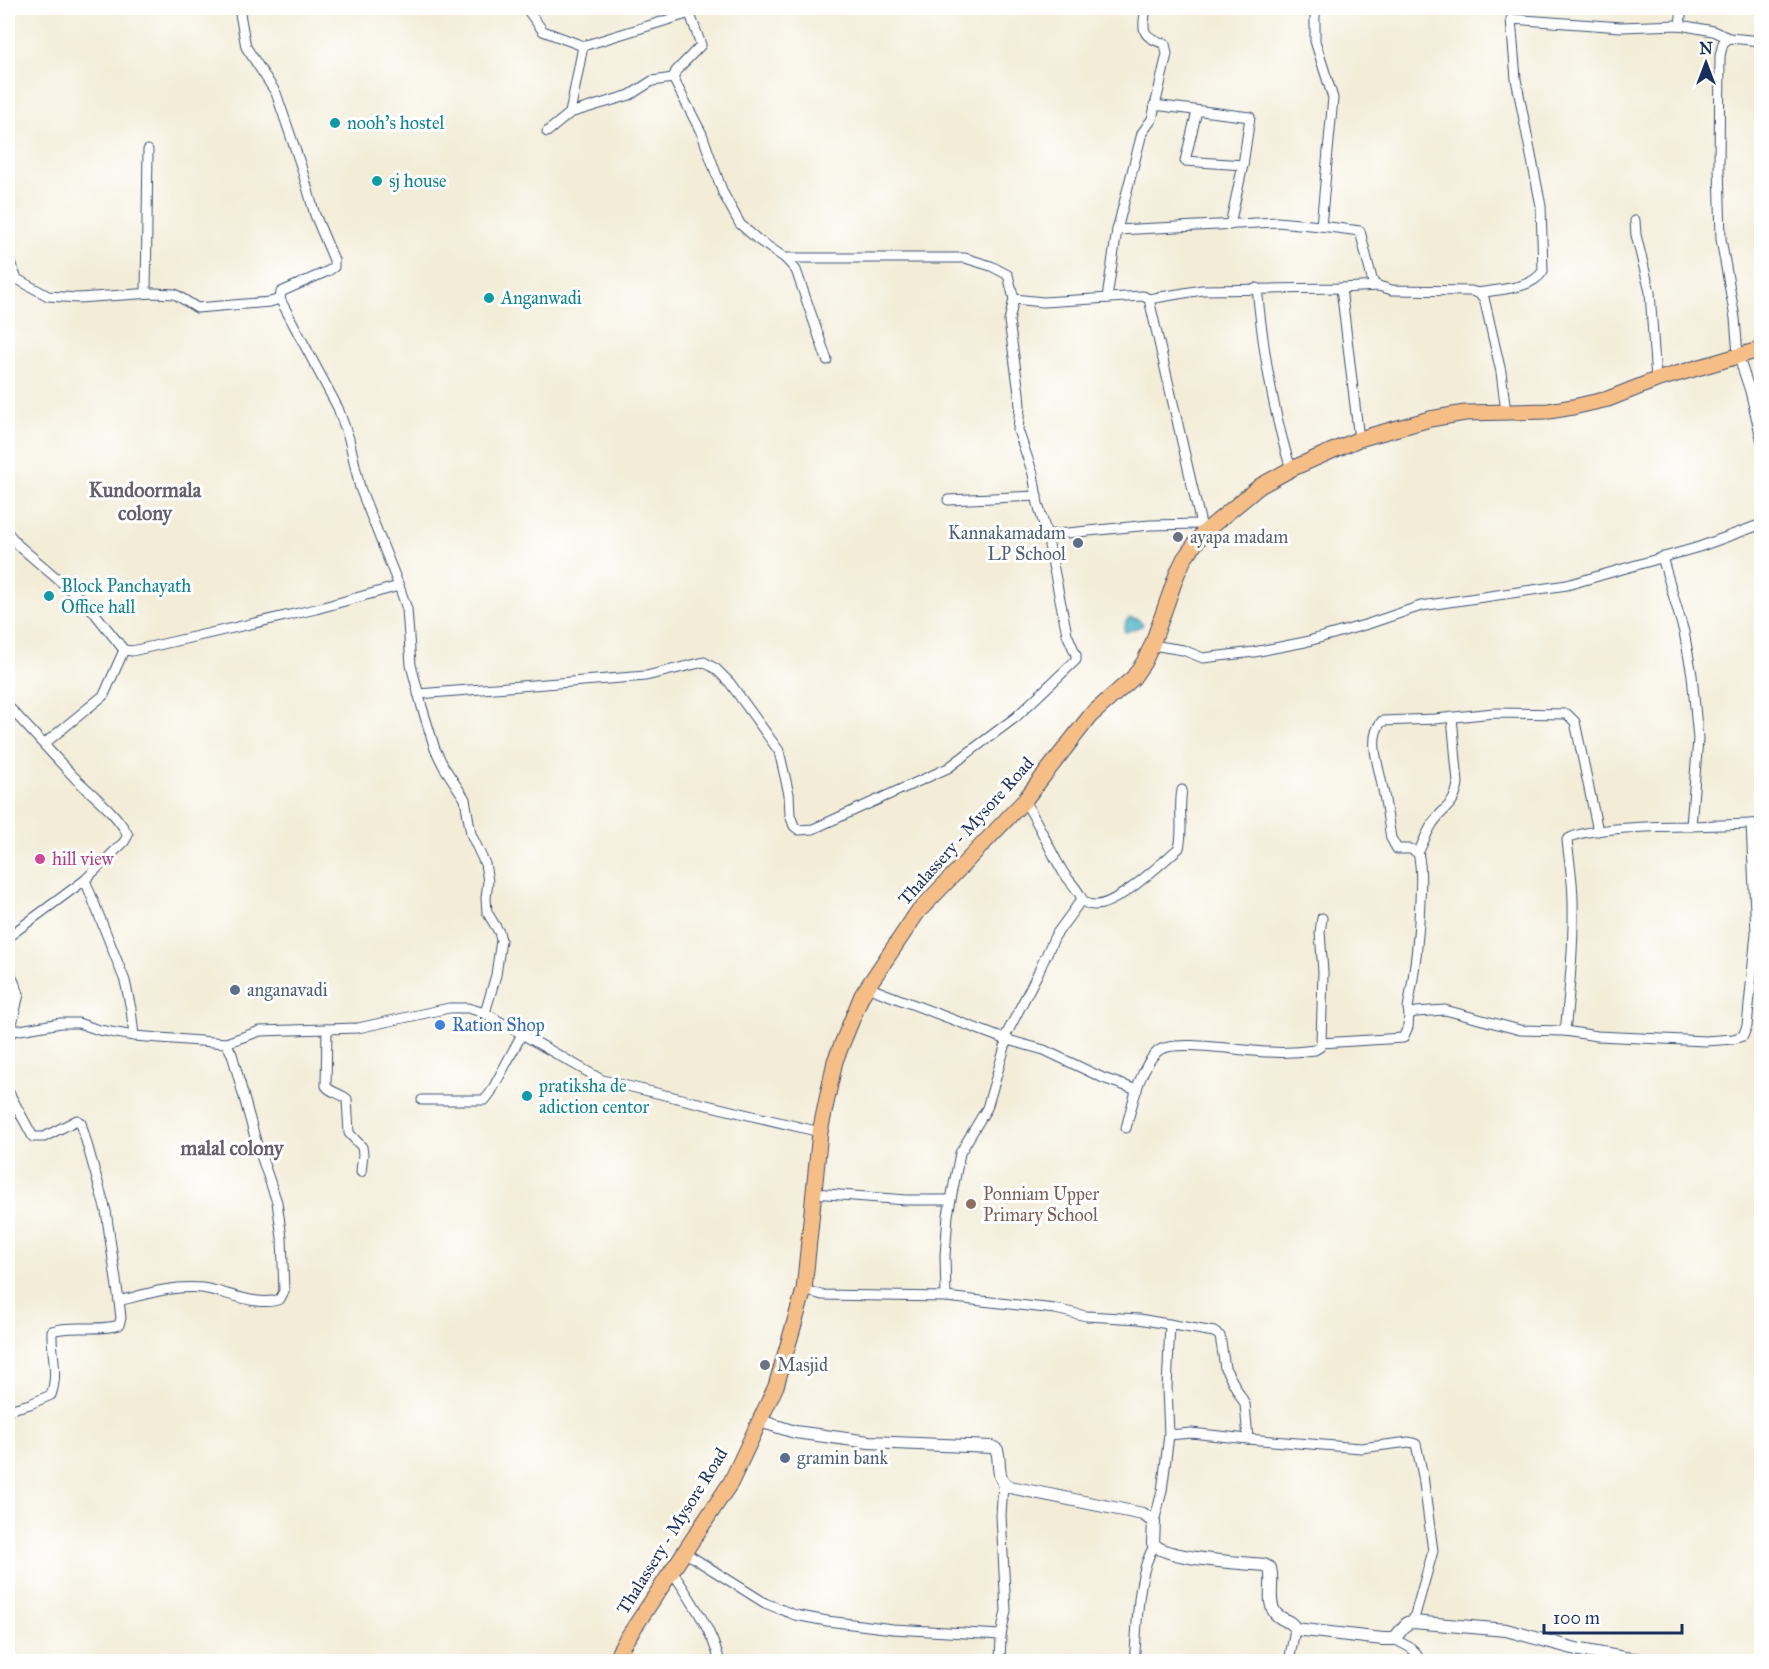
<svg xmlns="http://www.w3.org/2000/svg" width="1769" height="1669" viewBox="0 0 1769 1669" font-family="'IM FELL Great Primer',serif">
<style>
.water{fill:#4bb7c7;stroke:#337392;stroke-width:1.5}
.lines{fill:none;stroke-linecap:round;stroke-linejoin:round}
.minor-casing{stroke:#3b4c70;stroke-width:11}
.tertiary-casing{stroke:#3b4c70;stroke-width:14}
.primary-casing{stroke:#3b4c70;stroke-width:17}
.minor{stroke:#fff;stroke-width:9}
.tertiary{stroke:#fff;stroke-width:12}
.primary{stroke:#f6be87;stroke-width:15}
.culture-dot{fill:#0f9aa8;stroke:#fff;stroke-width:2}
.worship-dot{fill:#6b7280;stroke:#fff;stroke-width:2}
.service-dot{fill:#5c6f8a;stroke:#fff;stroke-width:2}
.hotel-dot{fill:#d1479c;stroke:#fff;stroke-width:2}
.shop-dot{fill:#3f7fe0;stroke:#fff;stroke-width:2}
.education-dot{fill:#8d6e63;stroke:#fff;stroke-width:2}
.labels{text-anchor:middle;dominant-baseline:central;stroke-width:6;stroke-linejoin:round;paint-order:stroke}
.culture-label{font-size:18px;fill:#0d838f;stroke:#fff;text-anchor:start}
.service-label{font-size:18px;fill:#4e5e75;stroke:#fff;text-anchor:start}
.worship-label{font-size:18px;fill:#5b616d;stroke:#fff;text-anchor:start}
.street-label{font-size:18px;fill:#1b2f5e;stroke:#fff}
.hotel-label{font-size:18px;fill:#b23c85;stroke:#fff;text-anchor:start}
.shop-label{font-size:18px;fill:#366cbe;stroke:#fff;text-anchor:start}
.education-label{font-size:18px;fill:#785e54;stroke:#fff;text-anchor:start}
.neighbourhood-label{font-size:20px;font-weight:bold;fill:#655f6d;stroke:#fff}
</style>
<rect width="100%" height="100%" fill="#fff"/>
<filter id="ink" filterUnits="userSpaceOnUse"><feTurbulence type="fractalNoise" baseFrequency=".0167" numOctaves="2"/><feDisplacementMap in="SourceGraphic" scale="12" xChannelSelector="R" yChannelSelector="G"/><feConvolveMatrix kernelMatrix="1 2 1 2 8 2 1 2 1" color-interpolation-filters="sRGB"/></filter>
<filter id="wash" filterUnits="userSpaceOnUse"><feTurbulence type="fractalNoise" baseFrequency=".008" numOctaves="4" result="noise"/><feDisplacementMap in="SourceGraphic" scale="24" xChannelSelector="R" yChannelSelector="G"/><feGaussianBlur stdDeviation="1.35" result="paint"/><feColorMatrix in="noise" values="0 0 0 0 0 0 0 0 0 0 0 0 0 0 0 0 0 1.4 0 .05"/><feComposite in="paint" operator="in"/></filter>
<g filter="url(#wash)">
<rect width="100%" height="100%" fill="#f3edd8"/>
<path class="water" d="M1130 618 1137 619 1143 624 1142 626 1126 632 1124 631 1126 621Z"/>
</g>
<g filter="url(#ink)">
<g class="lines">
<defs>
<g id="minor">
<path d="M239 8 246 47 276 93 301 166 315 215 334 260V267L328 271 281 292 280 299 338 408 349 439 360 488 399 586"/>
<path d="M526 8 543 31 583 46 690 13"/>
<path d="M688 8 701 45 676 71 673 78 702 134 723 193 740 224 757 239 785 258H965L991 266 1008 275 1014 299 1043 302 1143 296 1149 299 1203 533"/>
<path d="M1315 8V41L1333 98 1321 226 1360 231 1372 279 1375 285 1392 290 1471 291 1478 293 1484 298 1501 372 1506 412"/>
<path d="M1680 25 1682 8"/>
<path d="M1729 38 1723 43 1720 56 1719 166 1721 239 1735 318 1738 355 1750 391 1762 442"/>
<path d="M583 46 570 113 630 95 652 81 673 78"/>
<path d="M1154 105 1250 117 1243 165 1230 225"/>
<path d="M1197 111 1185 161 1243 165"/>
<path d="M547 132 570 113"/>
<path d="M1635 221 1636 235 1650 292 1656 380"/>
<path d="M1117 230 1142 133 1152 119 1167 54 1165 44C1141 36 1142 31 1146 8"/>
<path d="M8 258 17 279 48 296 78 298 153 293 175 294 197 308 270 302 280 299"/>
<path d="M785 258 796 270 827 360"/>
<path d="M1257 288C1263 349 1272 410 1291 469"/>
<path d="M1341 288 1359 439"/>
<path d="M146 293 148 150"/>
<path d="M1478 293C1498 289 1531 290 1543 271L1541 206 1516 79 1511 19 1621 27 1680 25 1713 31 1729 38 1762 41"/>
<path d="M1107 298 1117 230 1277 222 1321 226"/>
<path d="M1149 299 1202 290 1341 288 1379 286"/>
<path d="M948 500 1037 496"/>
<path d="M8 533 18 545 89 606 124 650 132 651 316 609 399 586 407 609 411 665 422 707 435 749 444 767 465 799 471 834 485 864 488 881 486 898 487 912 499 932 501 940 496 975 485 1013"/>
<path d="M1047 535 1150 525 1200 524"/>
<path d="M1152 645 1183 650 1203 658 1254 652 1305 642 1368 624 1421 606 1567 585 1699 547 1762 524"/>
<path d="M418 694 646 676 704 662 716 669 730 683 779 751 789 794 790 815 794 826 799 830 813 829 948 768 1016 717 1076 660V655L1067 634 1047 535 1038 504 1033 474 1018 430 1020 407 1019 393 1009 321 1014 299"/>
<path d="M8 706C30 729 52 754 74 777 93 796 115 811 128 835L124 842 85 880 125 981 131 1009 134 1036"/>
<path d="M44 744 104 695 124 650"/>
<path d="M1691 826 1751 824"/>
<path d="M1418 853C1423 843 1427 832 1433 823 1445 806 1455 806 1458 783L1452 717"/>
<path d="M1082 899C1085 903 1089 905 1094 905 1117 906 1161 863 1179 848 1184 829 1178 810 1182 790"/>
<path d="M8 937 85 880"/>
<path d="M8 968 19 994 8 1041"/>
<path d="M867 987 1004 1039 1044 1050 1103 1078 1137 1090"/>
<path d="M1409 1014 1408 1008C1415 972 1419 937 1420 900 1421 885 1422 868 1418 853L1411 849H1397L1391 838C1388 820 1386 803 1382 785 1379 766 1367 738 1382 721L1435 719 1494 713 1567 714 1575 722 1598 831"/>
<path d="M327 1029 326 1086C331 1093 341 1093 347 1099L349 1133 362 1147 363 1154 361 1172"/>
<path d="M1565 1031C1570 988 1574 945 1573 901 1573 880 1569 860 1567 840 1578 827 1670 826 1691 826L1698 739 1692 675 1684 632 1662 557"/>
<path d="M8 1032 61 1023H78L99 1030 134 1036 226 1043 260 1031 358 1028 449 1008H468L485 1013 602 1080 820 1132"/>
<path d="M1004 1039 1037 975 1055 936 1082 899C1078 889 1069 881 1063 872 1049 849 1039 823 1024 801"/>
<path d="M1321 1043 1323 972 1320 932 1322 918"/>
<path d="M8 1091 33 1137H44L77 1120 81 1123 106 1211 119 1301C146 1294 174 1285 202 1288 225 1291 259 1308 280 1299L284 1291 282 1238 277 1202 256 1141 232 1054 226 1043"/>
<path d="M422 1100H485L491 1092 522 1034"/>
<path d="M1126 1128C1132 1106 1140 1066 1158 1051 1174 1038 1246 1052 1269 1052 1284 1053 1300 1052 1315 1050L1320 1047 1321 1043 1403 1038 1408 1027 1409 1014 1416 1012 1445 1010 1520 1030 1565 1031 1597 1036 1706 1041 1733 1039 1743 1036 1747 1026 1756 933 1751 824 1762 823"/>
<path d="M814 1193 906 1200H950"/>
<path d="M804 1290 822 1295 946 1297 1055 1309 1086 1316 1139 1319 1214 1332 1220 1336 1225 1368 1245 1404 1248 1439 1361 1448 1409 1442 1416 1444 1423 1476 1433 1551 1413 1622"/>
<path d="M946 1297 945 1256 948 1215 960 1153 987 1108 1007 1040"/>
<path d="M8 1410 30 1404 51 1395C59 1373 51 1353 52 1331 73 1324 98 1332 119 1325L121 1318 119 1301"/>
<path d="M1169 1435 1191 1433 1248 1439"/>
<path d="M1154 1522 1162 1491 1169 1435 1167 1388 1170 1324"/>
<path d="M684 1552 765 1603 795 1615 827 1621 893 1629 1001 1635"/>
<path d="M672 1571C691 1600 711 1628 720 1662"/>
<path d="M1394 1639 1411 1648 1417 1654V1662"/>
<path d="M1000 1662 1001 1635 1006 1611 1001 1515 1003 1484"/>
<path d="M1134 1662C1138 1626 1136 1576 1154 1546"/>
<path d="M1289 1662 1295 1629"/>
</g>
<path id="tertiary" d="M760 1421 795 1432 869 1442 992 1447 997 1450C1001 1464 995 1480 1010 1487L1143 1514 1154 1522 1153 1543C1162 1559 1244 1563 1264 1565L1270 1568C1274 1582 1267 1599 1274 1611 1279 1621 1291 1619 1295 1629L1383 1639H1394L1407 1623 1413 1622 1506 1630 1580 1650 1624 1658 1662 1662"/>
<path id="primary" d="M615 1662 622 1646 731 1482 776 1386 804 1290 820 1132 835 1061 862 995 917 913 1024 801 1091 715 1133 678 1144 662 1152 645 1177 574 1184 559 1203 533 1260 486 1291 469 1359 439 1430 419 1465 413 1549 411 1573 407 1608 399 1656 380 1762 349"/>
</defs>
<use href="#minor" class="minor-casing"/>
<use href="#tertiary" class="tertiary-casing"/>
<use href="#primary" class="primary-casing"/>
<use href="#minor" class="minor"/>
<use href="#tertiary" class="tertiary"/>
<use href="#primary" class="primary"/>
</g>
</g>
<g class="culture-dot">
<circle cx="335" cy="123" r="6"/>
<circle cx="377" cy="181" r="6"/>
<circle cx="489" cy="298" r="6"/>
<circle cx="49" cy="596" r="6"/>
<circle cx="527" cy="1096" r="6"/>
</g>
<g class="worship-dot">
<circle cx="1178" cy="537" r="6"/>
<circle cx="765" cy="1365" r="6"/>
</g>
<g class="service-dot">
<circle cx="1078" cy="543" r="6"/>
<circle cx="235" cy="990" r="6"/>
<circle cx="785" cy="1458" r="6"/>
</g>
<circle class="hotel-dot" cx="40" cy="859" r="6"/>
<circle class="shop-dot" cx="440" cy="1025" r="6"/>
<circle class="education-dot" cx="971" cy="1204" r="6"/>
<g class="labels">
<g class="culture-label">
<text x="347" y="123">nooh's hostel</text>
<text x="389" y="181">sj house</text>
<text x="501" y="298">Anganwadi</text>
<text x="61" y="586">Block Panchayath<tspan x="61" dy="21">Office hall</tspan></text>
<text x="539" y="1086">pratiksha de<tspan x="539" dy="21">adiction centor</tspan></text>
</g>
<g class="service-label">
<text x="1066" y="533" text-anchor="end">Kannakamadam<tspan x="1066" dy="21">LP School</tspan></text>
<text x="247" y="990">anganavadi</text>
<text x="797" y="1458">gramin bank</text>
</g>
<g class="worship-label">
<text x="1190" y="537">ayapa madam</text>
<text x="777" y="1365">Masjid</text>
</g>
<g class="street-label">
<text transform="translate(966 831) rotate(-48)">Thalassery - Mysore Road</text>
<text transform="translate(672 1531) rotate(-58)">Thalassery - Mysore Road</text>
</g>
<g class="hotel-label">
<text x="52" y="859">hill view</text>
</g>
<g class="shop-label">
<text x="452" y="1025">Ration Shop</text>
</g>
<g class="education-label">
<text x="983" y="1194">Ponniam Upper<tspan x="983" dy="21">Primary School</tspan></text>
</g>
<g class="neighbourhood-label">
<text x="145" y="490">Kundoormala<tspan x="145" dy="23">colony</tspan></text>
<text x="232" y="1148">malal colony</text>
</g>
</g>
<rect width="1769" height="1669" fill="none" stroke="#fff" stroke-width="30"/>
<g transform="translate(1706 63)" stroke="#ffffff" stroke-width="4.5" paint-order="stroke">
<path d="M0-4.5L10 22L0 15L-10 22Z" fill="#1b2f5e"/>
<text y="-9" font-size="16" font-weight="bold" text-anchor="middle" fill="#1b2f5e">N</text>
</g>
<path d="M1544 1624v9h138v-9" fill="none" stroke="#1b2f5e" stroke-width="3"/>
<text x="1553" y="1624" font-size="18" fill="#1b2f5e" stroke="#ffffff" stroke-width="4.5" paint-order="stroke">100 m</text>
</svg>
